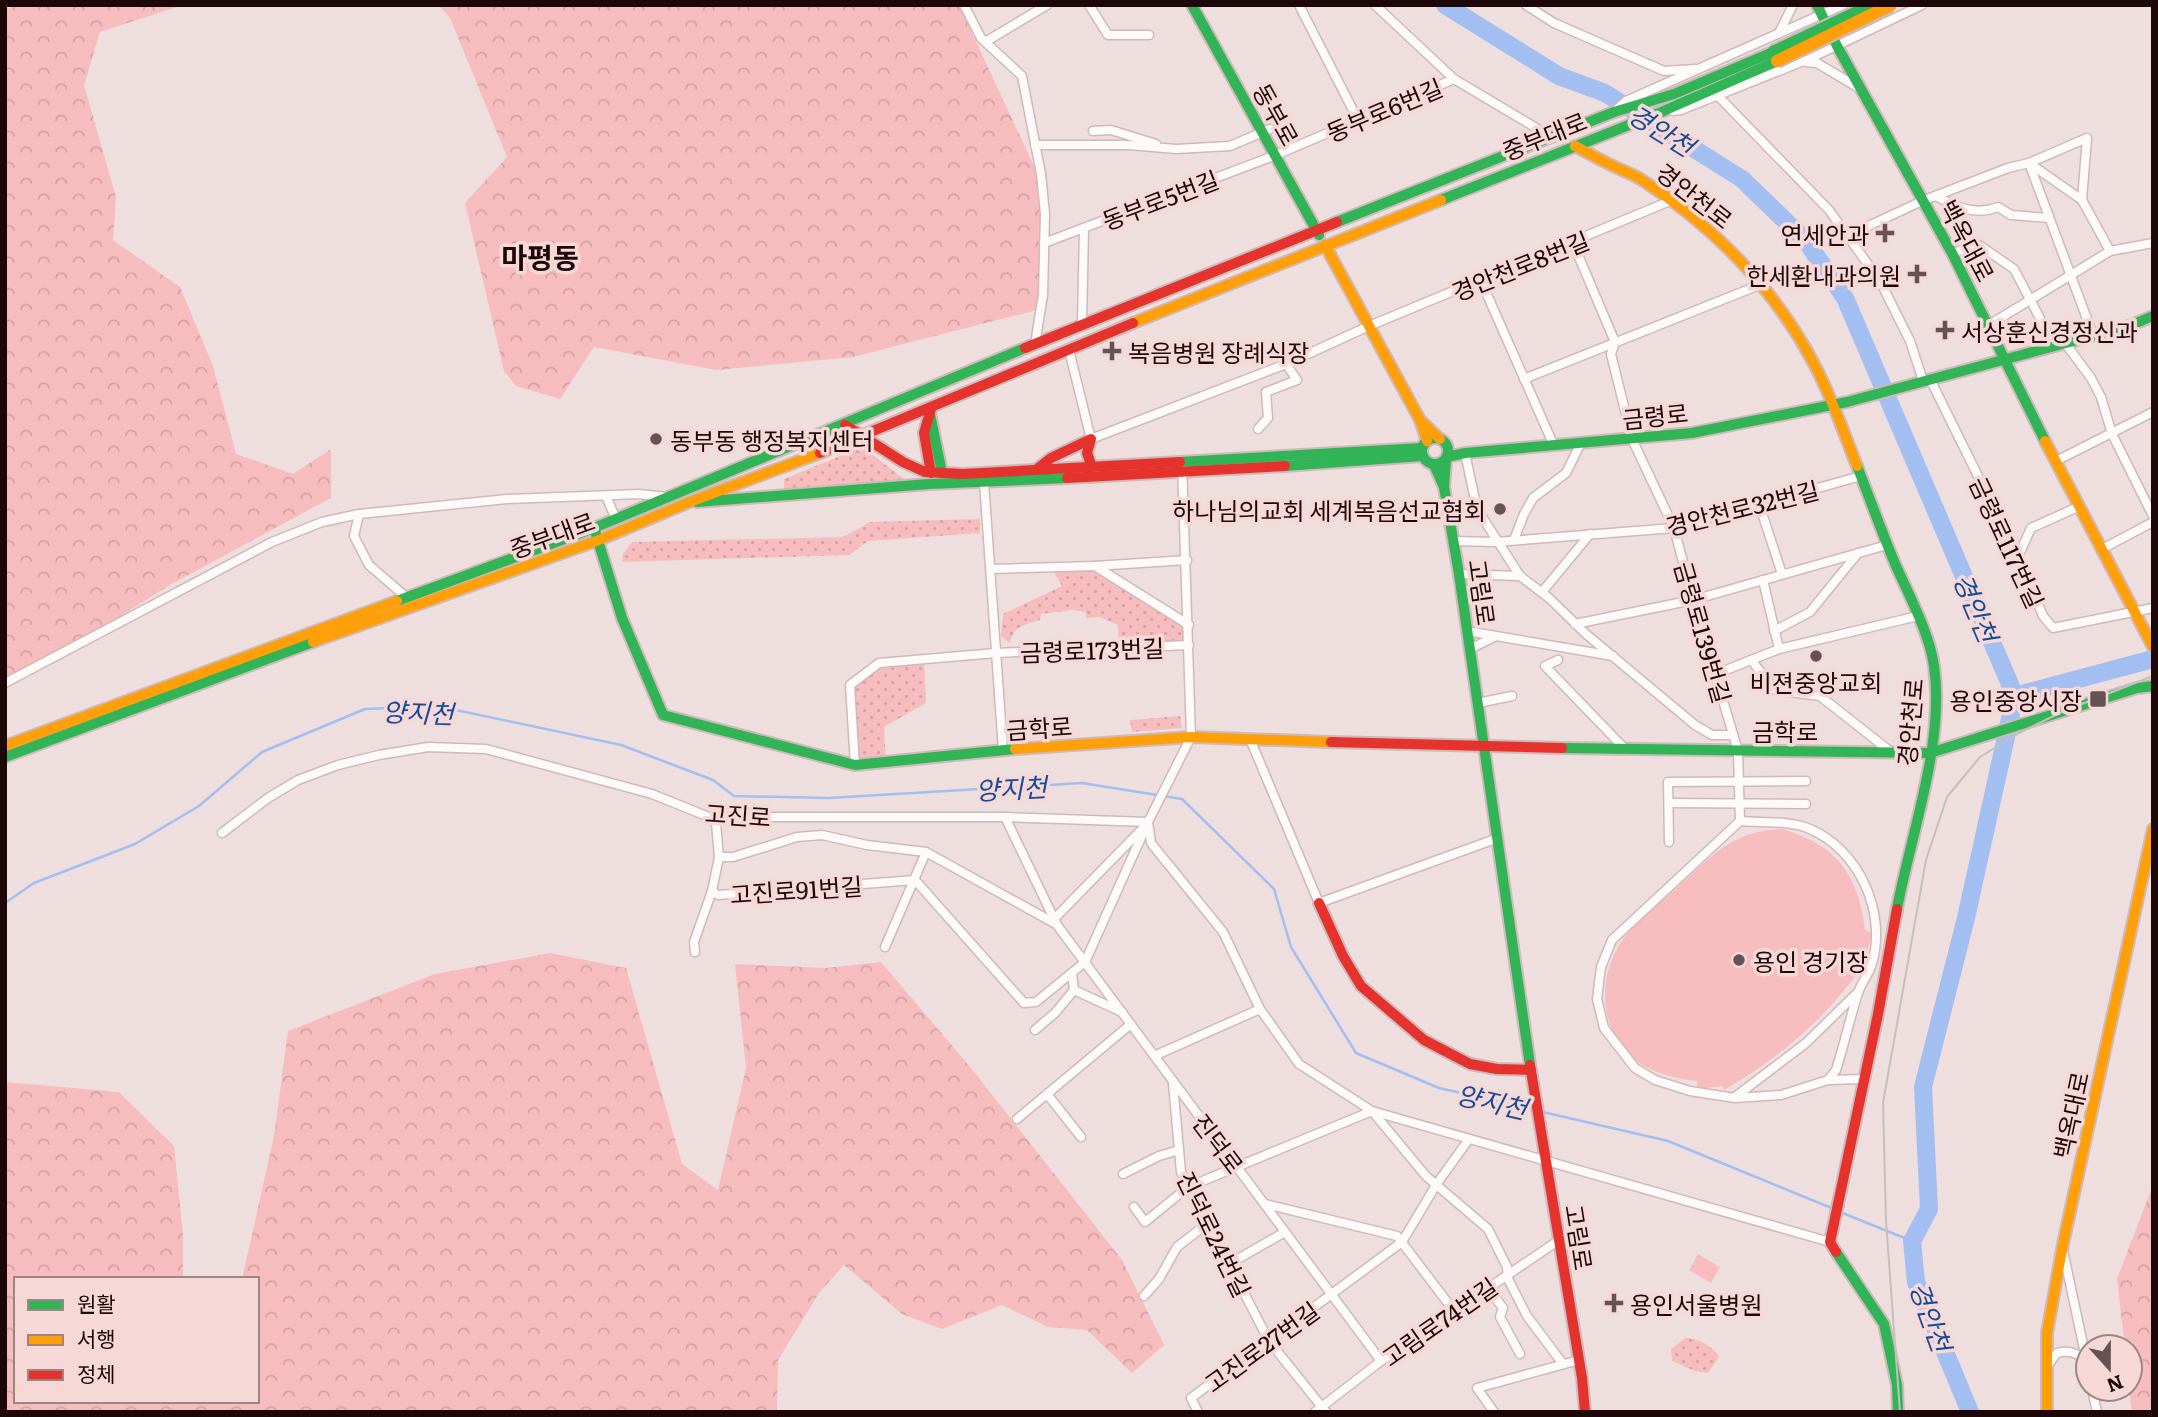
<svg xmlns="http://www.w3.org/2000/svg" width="2158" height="1417" viewBox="0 0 2158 1417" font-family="Literata,'Noto Sans KR',serif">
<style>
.grass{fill:url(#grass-dots)}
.forest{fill:url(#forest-crowns)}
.pitch{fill:#f7bdbe}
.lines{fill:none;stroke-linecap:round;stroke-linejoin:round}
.stream{stroke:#a3bef0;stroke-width:2.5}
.river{stroke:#a3bef0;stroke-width:18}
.street-casing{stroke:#cebaba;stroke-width:11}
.fast-casing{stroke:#cebaba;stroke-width:14}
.slow-casing{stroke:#cebaba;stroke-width:14}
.jam-casing{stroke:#cebaba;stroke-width:14}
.street{stroke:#fdfafa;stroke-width:8}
.fast{stroke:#30b455;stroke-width:10}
.slow{stroke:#ff9f0a;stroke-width:10}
.jam{stroke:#e5322d;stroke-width:10}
.tram{stroke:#c4bfbf;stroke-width:2}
.fast-bridge-casing{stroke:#cebaba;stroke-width:16;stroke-linecap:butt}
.slow-bridge-casing{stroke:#cebaba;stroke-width:16;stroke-linecap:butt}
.fast-bridge{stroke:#30b455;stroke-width:12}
.slow-bridge{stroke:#ff9f0a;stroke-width:12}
.poi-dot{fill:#675253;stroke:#f6d8d7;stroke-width:2.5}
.labels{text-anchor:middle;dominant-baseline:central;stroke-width:7;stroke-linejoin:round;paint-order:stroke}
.street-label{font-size:24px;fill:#1e0708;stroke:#f6d8d7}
.poi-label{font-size:24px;fill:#1e0708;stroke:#f6d8d7;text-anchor:start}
.water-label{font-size:26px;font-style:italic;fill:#164b99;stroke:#f6d8d7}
.quarter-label{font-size:28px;font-weight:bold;fill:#1e0708;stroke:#f6d8d7}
</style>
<defs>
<pattern id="grass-dots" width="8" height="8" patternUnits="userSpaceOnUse" patternTransform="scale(1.75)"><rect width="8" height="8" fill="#f7bdbe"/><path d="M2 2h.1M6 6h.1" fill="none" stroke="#d3a1a2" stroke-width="1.8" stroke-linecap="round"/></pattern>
<pattern id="forest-crowns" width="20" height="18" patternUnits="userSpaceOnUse" patternTransform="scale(1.75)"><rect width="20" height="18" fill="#f7bdbe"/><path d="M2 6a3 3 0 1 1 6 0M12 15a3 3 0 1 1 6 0" fill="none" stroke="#d3a1a2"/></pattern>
</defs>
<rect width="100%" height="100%" fill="#efdede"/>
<g class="grass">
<path d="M862 447 908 482 784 489V479Z"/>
<path d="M980 519V533L868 541 849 555 622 562 623 554 632 542 843 537 870 522Z"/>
<path d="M1095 566 1189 625V645L1119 648 1118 625 1100 617 1086 618V612L1072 610 1041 614 1040 620C1025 624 1013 627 1010 643L1001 636 1003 614 1062 586 1051 567Z"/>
<path d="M924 659 926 703 884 727 886 762 855 765 850 685 879 663Z"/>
<path d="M1180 716 1182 728 1132 732 1130 720Z"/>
<path d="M1685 1338C1698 1338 1713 1346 1719 1357L1708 1373 1695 1371 1672 1361 1671 1349Z"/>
</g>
<g class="forest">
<path d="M22 5H183L100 32 84 85 116 197 113 240 180 287 213 366 236 454 293 474 331 449V498L168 586 5 689V9Z"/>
<path d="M438 5H959L1041 181V309L853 357 716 370 594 347 560 399 516 386 504 371 465 203 507 157 450 18Z"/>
<path d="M550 953 626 968 682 1164 718 1190 746 1068 735 964 826 968 881 962 971 1068 1122 1260 1164 1345 1132 1373 1087 1330 1048 1327 1002 1305 942 1329 902 1314 844 1265 819 1293 778 1360 777 1412H5V1082L119 1092 174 1146 183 1235V1279H16V1401H257V1279H242L274 1136 288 1031 435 974Z"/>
<path d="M2153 1185V1412H2132L2129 1389 2130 1347H2125L2117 1279Z"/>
</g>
<g class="pitch">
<path d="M1782 829C1837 845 1858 874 1865 930L1872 933 1867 952 1870 955C1833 1012 1783 1056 1724 1090L1722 1086 1698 1089 1697 1081C1680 1079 1665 1076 1650 1069 1604 1047 1594 991 1617 949 1631 924 1656 906 1677 888 1712 856 1732 831 1782 829Z"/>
<path d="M1698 1254 1720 1267 1711 1283 1689 1270Z"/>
</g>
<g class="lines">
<g class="stream">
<path d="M5 903 34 883 135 844 199 806 262 752 365 709 437 706 621 745 713 780 734 796 829 798 1082 783 1182 799 1274 889 1291 947 1356 1053 1439 1088 1533 1109"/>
<path d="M1543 1112 1668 1141 1834 1209"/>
<path d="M1840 1212 1912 1241"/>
</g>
<g class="river">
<path d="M1445 5 1559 76 1605 93 1742 179 1806 241 1845 298 2015 696 1966 918 1923 1087 1929 1209 1912 1241 1916 1282 1970 1412"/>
<path d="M2015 696 2153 659"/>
</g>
<defs>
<g id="street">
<path d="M964 5 981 38 1022 76 1041 174 1045 214 1043 295 1035 344"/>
<path d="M1089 5 1108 35H1149"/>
<path d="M1299 5 1358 120"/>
<path d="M1375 5 1454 79 1553 138"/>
<path d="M1526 5 1554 23 1664 71 1695 69"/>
<path d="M1779 33 1793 5"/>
<path d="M985 42 1047 5"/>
<path d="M1806 62 1817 63 1859 88"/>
<path d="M1717 95 1829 210 1880 281 1910 341 1923 381"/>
<path d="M1617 109 1626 101 1843 5"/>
<path d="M1673 111 1681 110 1809 59 1922 5"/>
<path d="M1093 131 1111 130 1156 144"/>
<path d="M1035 145H1129L1176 149 1230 146 1270 129"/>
<path d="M2029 163 2093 335"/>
<path d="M2029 163 2082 200"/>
<path d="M1936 196C1956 207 1975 216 1998 207L2011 215 2049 218"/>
<path d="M1847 236 1922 201 2008 168 2029 163 2087 138 2082 200 2110 251"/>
<path d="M1044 243 1276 155 1454 79"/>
<path d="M1573 243 1615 342 1611 354 1632 439 1674 528 1693 600 1738 751 1740 821"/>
<path d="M1952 253 1979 245 2014 269 2054 345"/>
<path d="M1481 281 1554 446"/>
<path d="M1082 325 1084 228"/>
<path d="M1989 325 2110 251 2153 243"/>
<path d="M2065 343 2091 378 2101 397 2112 434 2153 516"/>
<path d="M1069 350 1091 439 1286 364 1369 326 1670 201"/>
<path d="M1524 379 1762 284"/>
<path d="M1930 379 2021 563 2043 616 2053 628 2153 608"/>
<path d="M1258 429 1268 418 1266 392 1297 380 1286 364"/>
<path d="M1465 453 1477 509 1520 576"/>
<path d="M2056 461 2153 412"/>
<path d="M984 482 1003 750"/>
<path d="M606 496 616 519"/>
<path d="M1759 504 1782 574"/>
<path d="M1514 540 1524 514 1533 498 1566 473 1580 445"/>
<path d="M1454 541 1496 542 1674 528 1861 476"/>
<path d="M2102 549 2153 522"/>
<path d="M2018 557 2031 528 2080 506"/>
<path d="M1187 560 1095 566 1189 625"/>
<path d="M991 569 1095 566"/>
<path d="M1459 574 1520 576 1549 598 1586 634 1695 725 1712 735H1733"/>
<path d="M1763 580 1779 649 1751 660 1775 690 1820 696 1891 752"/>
<path d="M1542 592 1590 534"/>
<path d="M406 597 369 565 354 536 359 514 507 499 639 494 667 497"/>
<path d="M1575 624 1693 600 1887 545"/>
<path d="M1467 631 1613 656"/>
<path d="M1774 631 1810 612 1858 553"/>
<path d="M1470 649 1494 637"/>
<path d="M1779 649 1918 616"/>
<path d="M1558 660 1545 666 1625 749"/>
<path d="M1716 674 1751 660"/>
<path d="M5 683 272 542 322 522 359 514"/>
<path d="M1478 703 1512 696"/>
<path d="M1250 739 1319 903 1498 838"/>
<path d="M855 765 850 685 879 663 996 653 1189 645"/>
<path d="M1669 803 1806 804"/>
<path d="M709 817 716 823 719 857H733L797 837 822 835 867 845 926 852 1056 924"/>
<path d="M1005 817 1057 925 1381 1361"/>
<path d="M1148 822 1151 843 1223 932 1260 1009 1299 1064 1372 1111 1830 1242"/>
<path d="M222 833 268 798 298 780 338 765 379 755 428 747 486 749 652 794 709 817H1005L1148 822"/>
<path d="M1669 842 1668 782 1806 781"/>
<path d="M719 857 712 891 718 895 915 880 1024 1003 1036 1002 1085 962 1148 822 1191 737 1182 462"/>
<path d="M1054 919 1144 827"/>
<path d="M885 947 926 852"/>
<path d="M695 952 694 942 712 891"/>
<path d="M1072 973 1074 990 1122 1012"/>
<path d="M1035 1030 1055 1013 1074 990"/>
<path d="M1154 1056 1260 1009"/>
<path d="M1828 1080 1781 1095 1735 1098 1690 1091 1655 1080 1635 1068 1604 1028 1597 999 1601 967 1612 940 1740 821C1761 823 1790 820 1810 829 1859 850 1887 912 1872 964 1869 974 1861 983 1858 993 1850 1018 1844 1045 1836 1070L1828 1080 1864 1079"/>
<path d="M1173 1084 1181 1172 1269 1341 1326 1412"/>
<path d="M1047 1094 1081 1137"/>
<path d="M1735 1097 1806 1043 1858 992"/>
<path d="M1017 1119 1131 1024"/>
<path d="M1123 1174 1159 1156 1179 1150"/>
<path d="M1265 1204 1397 1236 1454 1311"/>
<path d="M1134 1207 1145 1222 1188 1187 1372 1111 1426 1176 1488 1229 1507 1267 1508 1279 1527 1316 1563 1364"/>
<path d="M2064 1255 2088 1368"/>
<path d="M1229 1264 1285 1232"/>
<path d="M1488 1288 1503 1308 1500 1317 1520 1354"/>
<path d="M1144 1296 1159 1279 1177 1247 1208 1223"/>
<path d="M2049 1364 2057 1353C2069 1350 2077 1353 2086 1360"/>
<path d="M2092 1389 2097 1412"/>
<path d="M1198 1412 1191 1398 1402 1242 1436 1185 1469 1139"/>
<path d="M1315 1412 1381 1361 1559 1240"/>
<path d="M1494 1412 1477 1388 1579 1360"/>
</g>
<g id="fast">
<path d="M1192 5 1319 235"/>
<path d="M1817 5 1837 46 1952 253 2045 441"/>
<path d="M1441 200 1659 113 1777 61"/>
<path d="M1337 222 1614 112 1674 94 1773 52"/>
<path d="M930 414 942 473"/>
<circle cx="1435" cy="451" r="13"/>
<path d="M1447 457 1465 453 1692 433 1847 402 2129 326 2153 316"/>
<path d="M1180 462 1422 448"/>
<path d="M1434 465 1444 487 1446 459"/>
<path d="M1285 466 1422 456"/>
<path d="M1857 466C1870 499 1882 533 1896 566 1909 595 1930 635 1934 666 1945 743 1911 833 1897 909"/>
<path d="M1444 487 1459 574 1530 1065"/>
<path d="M697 502 929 484 1067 478"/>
<path d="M594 528 622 618 663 715 855 765 1015 749"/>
<path d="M397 601 594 528 1025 348"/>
<path d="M1562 748 1930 753 2137 688 2153 686"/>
<path d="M5 757 313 642"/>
<path d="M1836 1252 1884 1324 1897 1385 1898 1412"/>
</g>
<g id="slow">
<path d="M1575 146C1588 153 1600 160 1613 166 1623 171 1633 174 1642 180 1713 226 1773 287 1813 362 1831 395 1843 431 1857 466"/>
<path d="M1325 245 1420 420"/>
<path d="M1133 323 1441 200"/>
<path d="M1427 441 1420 420 1440 439"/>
<path d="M2045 441 2153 647"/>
<path d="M313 642 599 540 687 503 820 453"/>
<path d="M5 746 397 601"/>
<path d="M1015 749 1191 737 1331 742"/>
<path d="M2047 1412V1333L2063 1244 2153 829"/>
</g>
<g id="jam">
<path d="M1025 348 1337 222"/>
<path d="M931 409 924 433 931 473"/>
<path d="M845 425 903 462 925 472 963 474 1180 462"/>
<path d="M820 453 1133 323"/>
<path d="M1036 470 1051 458 1091 439 1087 453 1092 467"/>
<path d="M1067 478 1285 466"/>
<path d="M1331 742 1562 748"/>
<path d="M1319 903 1343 956 1361 986 1424 1040 1470 1064 1497 1069 1531 1070"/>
<path d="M1530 1065 1582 1378 1585 1412"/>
<path d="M1836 1252 1830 1242 1878 1014 1897 909"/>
</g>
</defs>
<use href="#street" class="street-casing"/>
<use href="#fast" class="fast-casing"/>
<use href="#slow" class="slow-casing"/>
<use href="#jam" class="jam-casing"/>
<use href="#street" class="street"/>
<use href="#fast" class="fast"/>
<use href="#slow" class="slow"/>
<use href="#jam" class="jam"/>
<path class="tram" d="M1900 1412 1886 1221 1883 1103 1926 860 1947 797 1980 757 2019 733 2064 711 2153 676"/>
<defs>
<path id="fast-bridge" d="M1773 52 1872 5"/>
<path id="slow-bridge" d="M1777 61 1891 5"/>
</defs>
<use href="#fast-bridge" class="fast-bridge-casing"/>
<use href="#slow-bridge" class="slow-bridge-casing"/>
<use href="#fast-bridge" class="fast-bridge"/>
<use href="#slow-bridge" class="slow-bridge"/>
</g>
<g class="poi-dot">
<path d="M1881.5 222.5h7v7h7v7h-7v7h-7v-7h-7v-7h7z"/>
<path d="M1913.5 263.5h7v7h7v7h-7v7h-7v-7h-7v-7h7z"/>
<path d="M1941.5 319.5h7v7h7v7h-7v7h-7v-7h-7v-7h7z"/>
<path d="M1108.5 340.5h7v7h7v7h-7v7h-7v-7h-7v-7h7z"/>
<circle cx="656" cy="439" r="7"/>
<circle cx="1500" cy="509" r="7"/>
<circle cx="1816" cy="656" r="7"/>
<rect x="2089" y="690" width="18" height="18" rx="3.5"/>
<circle cx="1739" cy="960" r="7"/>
<path d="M1610.5 1292.5h7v7h7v7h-7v7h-7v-7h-7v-7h7z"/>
</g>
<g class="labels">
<g class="street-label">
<text transform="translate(1384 109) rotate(-23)">동부로6번길</text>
<text transform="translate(1277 114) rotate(61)">동부로</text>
<text transform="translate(1544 135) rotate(-22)">중부대로</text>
<text transform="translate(1695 195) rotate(38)">경안천로</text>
<text transform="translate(1160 199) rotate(-21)">동부로5번길</text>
<text transform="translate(1968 240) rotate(62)">백옥대로</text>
<text transform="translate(1520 265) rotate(-22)">경안천로8번길</text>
<text transform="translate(1655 415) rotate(-6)">금령로</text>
<text transform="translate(1742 507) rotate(-14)">경안천로32번길</text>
<text transform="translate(552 534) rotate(-20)">중부대로</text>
<text transform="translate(2008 542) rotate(65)">금령로117번길</text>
<text transform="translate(1483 592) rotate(82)">고림로</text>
<text transform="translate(1704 632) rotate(74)">금령로139번길</text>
<text transform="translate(1092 649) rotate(-2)">금령로173번길</text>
<text transform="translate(1909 722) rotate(-85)">경안천로</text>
<text transform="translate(1039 727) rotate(-4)">금학로</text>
<text x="1785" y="730">금학로</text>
<text transform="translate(738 814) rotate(4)">고진로</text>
<text transform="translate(796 889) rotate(-4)">고진로91번길</text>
<text transform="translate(2070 1115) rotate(-78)">백옥대로</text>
<text transform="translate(1219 1143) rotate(53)">진덕로</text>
<text transform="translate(1215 1234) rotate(64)">진덕로24번길</text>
<text transform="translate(1580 1237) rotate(81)">고림로</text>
<text transform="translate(1439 1321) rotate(-35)">고림로74번길</text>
<text transform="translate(1261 1346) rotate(-36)">고진로27번길</text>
</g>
<g class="poi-label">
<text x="1869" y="233" text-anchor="end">연세안과</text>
<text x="1901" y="274" text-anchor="end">한세환내과의원</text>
<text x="1961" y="330">서상훈신경정신과</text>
<text x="1128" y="351">복음병원 장례식장</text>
<text x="670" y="439">동부동 행정복지센터</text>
<text x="1486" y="509" text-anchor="end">하나님의교회 세계복음선교협회</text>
<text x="1816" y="681" text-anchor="middle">비젼중앙교회</text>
<text x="2082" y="699" text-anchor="end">용인중앙시장</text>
<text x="1753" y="960">용인 경기장</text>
<text x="1630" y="1303">용인서울병원</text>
</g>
<g class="water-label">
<text transform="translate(1662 129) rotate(32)">경안천</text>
<text transform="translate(1977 607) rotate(67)">경안천</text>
<text transform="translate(418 711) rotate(2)">양지천</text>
<text transform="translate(1011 787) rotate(-3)">양지천</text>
<text transform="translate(1492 1100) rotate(13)">양지천</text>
<text transform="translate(1932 1316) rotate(70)">경안천</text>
</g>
<g class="quarter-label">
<text x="540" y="256">마평동</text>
</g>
</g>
<rect width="2158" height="1417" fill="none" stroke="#1e0708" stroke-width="14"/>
<rect x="14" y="1277" width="245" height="126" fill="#f6d8d7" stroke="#a08484" stroke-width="2"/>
<rect x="28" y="1300" width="35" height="10" fill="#30b455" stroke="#a08484" stroke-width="2"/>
<text x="77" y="1312" font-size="21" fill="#1e0708">원활</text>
<rect x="28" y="1335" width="35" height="10" fill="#ff9f0a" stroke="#a08484" stroke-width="2"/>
<text x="77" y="1347" font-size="21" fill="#1e0708">서행</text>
<rect x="28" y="1370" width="35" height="10" fill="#e5322d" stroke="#a08484" stroke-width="2"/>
<text x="77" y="1382" font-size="21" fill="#1e0708">정체</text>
<g transform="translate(2109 1368) rotate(159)"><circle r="33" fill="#f6d8d7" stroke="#a08484" stroke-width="2"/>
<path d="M0-5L12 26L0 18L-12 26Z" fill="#675253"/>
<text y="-10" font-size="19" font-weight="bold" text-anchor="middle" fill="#1e0708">N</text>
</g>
</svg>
